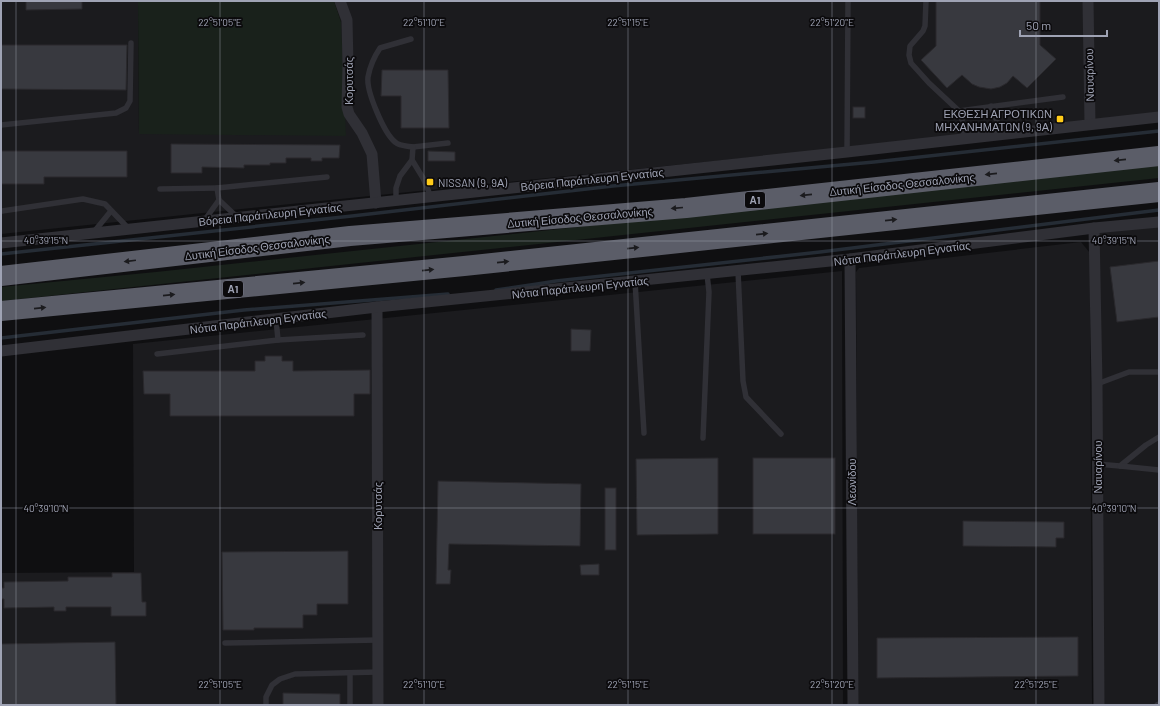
<svg xmlns="http://www.w3.org/2000/svg" width="1160" height="706" viewBox="0 0 1160 706" font-family="Barlow,sans-serif">
<style>
.built{fill:#1b1b1e}
.green{fill:#19211b}
.lines{fill:none;stroke-linecap:round;stroke-linejoin:round}
.stream{stroke:#252c35;stroke-width:3.5}
.building{fill:#38393f;stroke:#2a292d}
.service{stroke:#303036;stroke-width:5.5}
.minor{stroke:#303036;stroke-width:11}
.motorway{stroke:#5b5d68;stroke-width:20}
.oneway{fill:#1b1b1e}
.ticks{fill:none;stroke:#9fa3b4;stroke-width:1;stroke-opacity:0.45}
.poi-dot{fill:#ffcb19;stroke:#0b0a0c;stroke-width:1.5}
.labels{text-anchor:middle;dominant-baseline:central;stroke-width:3.5;stroke-linejoin:round;paint-order:stroke}
.shield{fill:#0b0a0c;stroke:#737582;stroke-width:1}
.shield-label{font-size:10px;font-weight:bold;fill:#9fa3b4}
.street-label{font-size:11px;fill:#9fa3b4;stroke:#0b0a0c}
.poi-label{font-size:11px;fill:#9fa3b4;stroke:#0b0a0c;text-anchor:end}
.ticks-label{font-size:10px;text-anchor:middle;fill:#9fa3b4;stroke:#0b0a0c;stroke-width:3.5;stroke-linejoin:round;paint-order:stroke}
</style>
<rect width="100%" height="100%" fill="#0f0f11"/>
<g class="built">
<path d="M1 1H138L139 134 341 22 334 1H1159V113L863 146 203 213 1 234Z"/>
<path d="M1159 222V705H1097L1094 228Z"/>
<path d="M1081 242 1090 253 1092 705H858L856 272 859 268Z"/>
<path d="M842 271 843 705H1V573L134 572 133 344Z"/>
</g>
<g class="green">
<path d="M138 1H334L341 22 346 136 139 134Z"/>
<path d="M1159 165V178L1 301V287L156 272Z"/>
</g>
<g class="lines">
<g class="stream">
<path d="M1 254 352 216 613 186 874 162 1159 131"/>
<path d="M496 290 537 284 556 281 820 252 1159 210"/>
<path d="M1 338 244 310 448 294"/>
</g>
</g>
<g class="building">
<path d="M26 1H82V9L26 10Z"/>
<path d="M936 1H1040V45L1056 59 1027 88 1013 76 1007 83 1000 87 991 89 979 87 972 84 962 75 947 88 921 60 936 46Z"/>
<path d="M1 45H127L126 90 1 89Z"/>
<path d="M382 70H448L449 128H401V96H381Z"/>
<rect x="853" y="107" width="12" height="11"/>
<path d="M171 144 340 145 339 158H322V161H311V158H286V163H270V165H244V168L202 167V173H171Z"/>
<path d="M1 151H127V177H44V184H1Z"/>
<path d="M428 151 455 152V161H428Z"/>
<path d="M1159 261V317L1117 322 1110 267Z"/>
<path d="M571 329 591 330 590 351H571Z"/>
<path d="M265 356H282V361H293V371L370 370V394H354V416H170V394H144L143 371H255V361H265Z"/>
<path d="M718 458V534L637 535 636 459Z"/>
<rect x="753" y="458" width="82" height="76"/>
<path d="M438 481 581 484 580 546 449 544 448 570H451L450 584H436Z"/>
<rect x="605" y="488" width="11" height="62"/>
<path d="M963 521 1064 522V538H1056V547L963 546Z"/>
<path d="M348 551V604H317V615H303V628H254V630H223L222 552Z"/>
<path d="M599 564V575H581L580 565Z"/>
<path d="M112 573H141L142 602H146V616H111V607H66V611H54V607L4 608V599H1V588H4V582L68 581V577H112Z"/>
<path d="M1078 637V676L877 678V638Z"/>
<path d="M115 642 116 705H1V644Z"/>
<path d="M283 693 340 694V705H283Z"/>
</g>
<g class="lines">
<g class="service">
<path d="M926 1 925 26 923 31 910 46 909 55 911 63 929 83 959 111 962 119 964 139"/>
<path d="M991 106 1002 134"/>
<path d="M959 111 1063 97"/>
<path d="M1 125 116 113 126 108 130 101 131 43"/>
<path d="M413 147 448 143"/>
<path d="M847 152 848 1"/>
<path d="M412 160 423 178 431 197"/>
<path d="M160 189 217 188"/>
<path d="M219 200 217 188 327 177"/>
<path d="M396 200V188L400 176 412 160 413 147C407 146 399 146 395 142 384 133 366 91 368 77 370 66 374 57 380 48L411 39"/>
<path d="M2 211 83 199 105 204 129 229"/>
<path d="M204 221 219 200 237 217"/>
<path d="M93 233 111 211"/>
<path d="M738 271 743 381 746 397 781 434"/>
<path d="M635 281 644 433"/>
<path d="M276 319 278 340"/>
<path d="M157 354 278 340 363 335"/>
<path d="M1097 384 1129 372H1159"/>
<path d="M703 438 709 292 707 274"/>
<path d="M1097 464 1120 466 1146 445 1159 437"/>
<path d="M1120 466 1159 470"/>
<path d="M225 643 378 640"/>
<path d="M350 673V705"/>
<path d="M266 705V697L272 685 280 679 295 674 378 672"/>
<path d="M1157 705 1159 704"/>
</g>
<g class="minor">
<path d="M340 1 347 20 348 65 347 107 349 114 362 133 372 154 376 203"/>
<path d="M1088 1 1090 124"/>
<path d="M1094 228 1097 384 1099 705"/>
<path d="M1 243 847 152 1159 117"/>
<path d="M850 259 853 705"/>
<path d="M377 307 378 705"/>
<path d="M1 351 377 307 850 259 1094 228 1159 222"/>
</g>
<g class="motorway">
<path d="M1 276 350 236 686 208 1159 156"/>
<path d="M1 311 464 266 1159 192"/>
</g>
</g>
<defs><path id="oneway-solid" d="M-6-.8H1V-3.2L6.5 0L1 3.2V.8H-6Z"/></defs>
<g class="oneway">
<use href="#oneway-solid" transform="translate(1120 160) rotate(174)"/>
<use href="#oneway-solid" transform="translate(991 174) rotate(174)"/>
<use href="#oneway-solid" transform="translate(806 195) rotate(174)"/>
<use href="#oneway-solid" transform="translate(677 208) rotate(175)"/>
<use href="#oneway-solid" transform="translate(891 220) rotate(-6)"/>
<use href="#oneway-solid" transform="translate(762 234) rotate(-6)"/>
<use href="#oneway-solid" transform="translate(633 248) rotate(-6)"/>
<use href="#oneway-solid" transform="translate(130 261) rotate(173)"/>
<use href="#oneway-solid" transform="translate(503 262) rotate(-6)"/>
<use href="#oneway-solid" transform="translate(428 270) rotate(-6)"/>
<use href="#oneway-solid" transform="translate(299 283) rotate(-6)"/>
<use href="#oneway-solid" transform="translate(169 295) rotate(-6)"/>
<use href="#oneway-solid" transform="translate(40 308) rotate(-6)"/>
</g>
<path class="ticks" d="M16 1V705M220 1V705M424 1V705M628 1V705M832 1V705M1036 1V705M1 241H1159M1 508H1159"/>
<g class="poi-dot">
<rect x="1056" y="115" width="8" height="8" rx="2"/>
<rect x="426" y="178" width="8" height="8" rx="2"/>
</g>
<g class="labels">
<g class="shield">
<rect x="745" y="192" width="20" height="16" rx="3"/>
<rect x="223" y="281" width="20" height="16" rx="3"/>
</g>
<g class="shield-label">
<text x="755" y="200">Α1</text>
<text x="233" y="289">Α1</text>
</g>
<g class="street-label">
<text transform="translate(1089 75) rotate(-91)">Ναυαρίνου</text>
<text transform="translate(348 81) rotate(-90)">Κορυτσάς</text>
<text transform="translate(592 179) rotate(-6)">Βόρεια Παράπλευρη Εγνατίας</text>
<text transform="translate(902 184) rotate(-6)">Δυτική Είσοδος Θεσσαλονίκης</text>
<text transform="translate(270 214) rotate(-6)">Βόρεια Παράπλευρη Εγνατίας</text>
<text transform="translate(580 217) rotate(-5)">Δυτική Είσοδος Θεσσαλονίκης</text>
<text transform="translate(257 247) rotate(-7)">Δυτική Είσοδος Θεσσαλονίκης</text>
<text transform="translate(902 253) rotate(-7)">Νότια Παράπλευρη Εγνατίας</text>
<text transform="translate(580 287) rotate(-6)">Νότια Παράπλευρη Εγνατίας</text>
<text transform="translate(258 321) rotate(-7)">Νότια Παράπλευρη Εγνατίας</text>
<text transform="translate(1097 467) rotate(-90)">Ναυαρίνου</text>
<text transform="translate(851 482) rotate(-90)">Λεωνίδου</text>
<text transform="translate(377 506) rotate(-90)">Κορυτσάς</text>
</g>
<g class="poi-label">
<text x="1052" y="113">ΕΚΘΕΣΗ ΑΓΡΟΤΙΚΩΝ<tspan x="1052" dy="13">ΜΗΧΑΝΗΜΑΤΩΝ (9, 9Α)</tspan></text>
<text x="438" y="182" text-anchor="start">NISSAN (9, 9Α)</text>
</g>
</g>
<g class="ticks-label">
<text x="220" y="26">22°51'05"E</text>
<text x="424" y="26">22°51'10"E</text>
<text x="628" y="26">22°51'15"E</text>
<text x="832" y="26">22°51'20"E</text>
<text x="46" y="244">40°39'15"N</text>
<text x="1114" y="244">40°39'15"N</text>
<text x="46" y="512">40°39'10"N</text>
<text x="1114" y="512">40°39'10"N</text>
<text x="220" y="688">22°51'05"E</text>
<text x="424" y="688">22°51'10"E</text>
<text x="628" y="688">22°51'15"E</text>
<text x="832" y="688">22°51'20"E</text>
<text x="1036" y="688">22°51'25"E</text>
</g>
<rect width="1160" height="706" fill="none" stroke="#9fa3b4" stroke-width="4"/>
<path d="M1020 30v6h87v-6" fill="none" stroke="#9fa3b4" stroke-width="2"/>
<text x="1026" y="30" font-size="12" fill="#9fa3b4" stroke="#0b0a0c" stroke-width="3" paint-order="stroke">50 m</text>
</svg>
